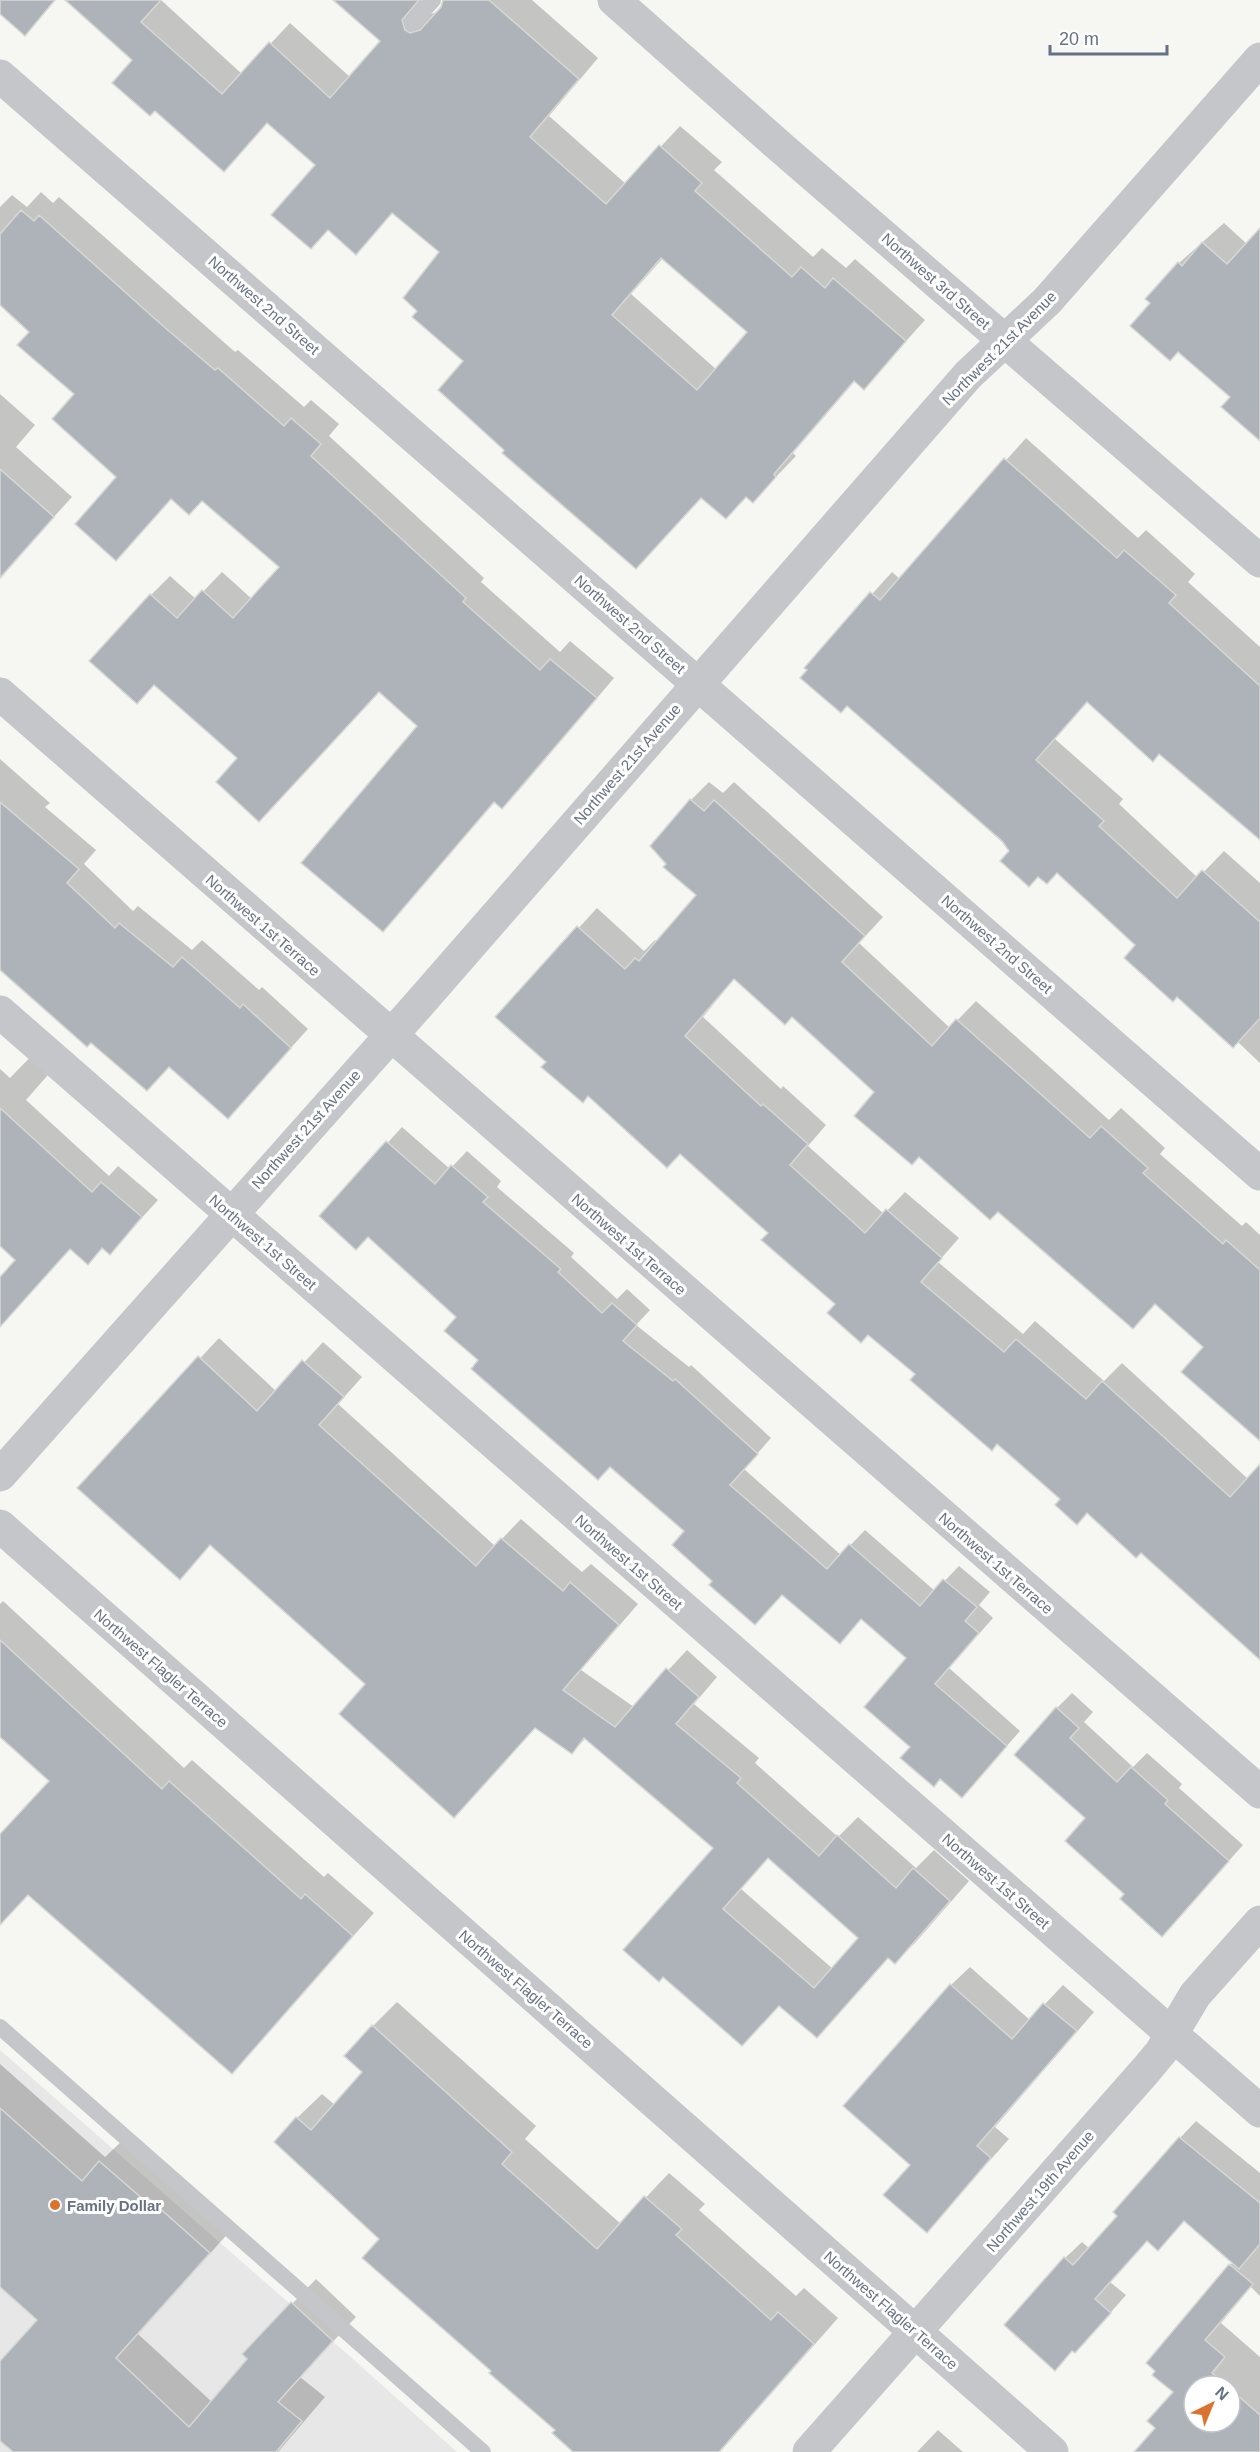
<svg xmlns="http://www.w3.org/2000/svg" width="1260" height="2452" viewBox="0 0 1260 2452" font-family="Arial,sans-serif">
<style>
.built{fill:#e6e7e6}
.shadow{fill:#0003;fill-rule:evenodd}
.building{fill:#adb3b9;stroke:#d7d8d5;stroke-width:1.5;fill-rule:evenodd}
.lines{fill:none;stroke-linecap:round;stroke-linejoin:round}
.service{stroke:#c4c6ca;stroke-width:16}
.minor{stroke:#c4c6ca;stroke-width:33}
.poi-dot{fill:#db732e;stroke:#fff;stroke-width:2}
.labels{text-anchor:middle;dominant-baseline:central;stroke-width:6;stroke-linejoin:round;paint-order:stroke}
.street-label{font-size:15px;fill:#667183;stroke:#fff}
.poi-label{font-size:15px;font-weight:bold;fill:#667183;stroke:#fff;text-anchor:start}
</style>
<rect width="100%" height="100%" fill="#f6f6f3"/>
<path class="built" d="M0 2050 354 2360 457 2452H0Z"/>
<g class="shadow">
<path d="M68 0H161L242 74 290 23 350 77 382 41 335 0H421L425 10 431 14 437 12 445 3 444 0H532L598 58 549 116 626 184 680 126 722 162 714 170 813 257 822 248 846 268 855 259 925 320 864 388 856 380 793 453 796 456 753 501 748 496 726 517 702 496 636 567 506 450 465 361 420 310 441 252 394 212 356 253 317 165 268 122 244 149 134 59ZM663 258 749 332 717 370 631 294Z"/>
<path d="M41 192 53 203 59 197 235 352 238 350 304 407 311 400 339 424 329 436 484 578 481 582 560 652 570 641 614 678 521 788 502 807 495 802 382 930 419 725 380 691 259 820 240 758 155 684 137 702 151 595 170 576 196 599 222 572 252 599 281 566 203 499 172 498 116 559 118 477 76 394 31 332 0 305V207L12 195 27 207Z"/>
<path d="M1224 223 1247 244 1260 231V439L1232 397 1152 303 1179 263Z"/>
<path d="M0 394 35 425 16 447 72 497 12 563 0 553Z"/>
<path d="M1026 438 1138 538 1146 530 1195 574 1188 582 1260 647V839L1160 752 1088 701 1055 739 1123 799 1119 804 1198 878 1224 851 1260 883V1063L1058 871 1012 851 806 667 892 572 900 579Z"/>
<path d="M0 759 50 803 45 807 96 850 84 864 133 911 138 906 192 950 202 940 259 990 262 987 308 1029 228 1117 170 1066 0 959Z"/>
<path d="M709 782 723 793 734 782 883 917 859 943 950 1028 976 1001 1109 1120 1121 1108 1165 1148 1160 1154 1242 1226 1246 1222 1260 1235V1439L1205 1347 1156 1303 876 1092 793 1015 735 978 703 1017 781 1089 783 1086 826 1125 808 1146 884 1214 905 1192 959 1238 938 1262 1023 1334 1035 1321 1104 1381 1122 1363 1248 1479 1260 1466V1659L1141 1551 1088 1512 1062 1499 837 1304 770 1232 680 1152 589 1094 497 1017 597 908 644 951 655 940 657 942 698 895 691 800Z"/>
<path d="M43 1044 61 1060 26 1100 109 1176 118 1166 158 1200 110 1253 103 1248 88 1263 70 1248 0 1326V1279L17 1260 0 1244V1069L10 1078Z"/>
<path d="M402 1127 450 1169 467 1151 501 1181 497 1187 574 1253 571 1257 617 1299 627 1289 650 1310 636 1325 689 1367 691 1365 771 1438 744 1469 841 1555 865 1530 935 1591 959 1566 990 1592 979 1605 993 1618 949 1668 1020 1731 976 1781 912 1746 908 1658 862 1618 839 1642 783 1594 714 1581 686 1531 611 1466 480 1360 458 1317 368 1236 321 1216Z"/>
<path d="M219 1338 277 1392 323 1342 362 1377 338 1404 495 1546 521 1519 582 1572 591 1564 638 1604 581 1670 634 1707 687 1650 717 1677 694 1704 759 1758 755 1763 838 1837 858 1817 916 1868 934 1850 969 1881 915 1943 895 1962 889 1957 817 2036 780 2005 742 2044 664 1975 715 1848 586 1738 572 1752 536 1727 454 1816 368 1684 211 1544 180 1578 79 1488ZM769 1857 860 1938 833 1969 741 1889Z"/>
<path d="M3 1601 184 1768 192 1760 324 1877 328 1873 374 1913 232 2071 28 1894H0V1837L51 1781 0 1735V1604Z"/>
<path d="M1072 1693 1093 1712 1084 1722 1133 1767 1147 1753 1182 1784 1179 1788 1243 1845 1177 1919 1127 1893 1087 1818 1057 1708Z"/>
<path d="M970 1967 1030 2020 1063 1985 1094 2012 995 2127 1009 2139 927 2231 912 2165 951 1985Z"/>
<path d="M397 2002 536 2126 525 2139 621 2224 669 2173 705 2204 699 2210 796 2296 804 2288 838 2318 720 2452H576L557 2430 493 2371 381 2239 297 2118 322 2094 335 2105 364 2072 373 2026Z"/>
<path d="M0 2064 105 2157 124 2139 232 2229 138 2334 212 2402 249 2359 244 2354 316 2279 356 2317 300 2377 325 2397 278 2452H15L0 2439V2364L39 2320 0 2285Z"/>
<path d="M1196 2121 1260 2173V2296L1251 2287 1221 2323 1260 2357V2452H1160L1157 2428 1175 2392 1148 2363 1233 2262 1185 2220 1148 2240 1110 2282 1126 2295 1091 2335 1065 2258 1082 2242 1090 2249 1120 2216 1180 2138ZM1194 2386H1230V2422H1194Z"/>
<path d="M938 2430 963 2452H917Z"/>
</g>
<g class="building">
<path d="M0 0H55L25 36 0 14Z"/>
<path d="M65 0H161L141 22 222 94 269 42 330 98 380 41 333 0H419L402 20 405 30 410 33 420 30 441 7 443 0H489L579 79 530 137 606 204 659 145 702 183 695 191 792 277 801 267 825 288 833 278 906 341 864 390 854 381 774 474 776 477 753 503 746 497 726 519 701 498 636 569 502 453 504 450 438 390 463 361 412 317 417 311 403 298 439 252 392 213 356 255 328 230 311 249 271 215 315 165 267 123 224 172 155 111 150 116 112 83 132 60ZM661 258 747 332 697 390 612 315Z"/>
<path d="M21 210 34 221 39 215 163 326 215 370 218 368 284 426 291 418 321 444 311 456 466 598 463 602 540 670 550 659 597 698 502 809 494 802 383 932 301 863 417 726 379 692 259 822 216 782 237 758 154 685 137 704 89 661 150 594 177 618 202 590 233 618 279 567 202 501 189 515 171 499 116 561 75 524 116 477 52 419 74 394 17 345 29 332 0 305V234Z"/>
<path d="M1260 228V441L1221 407 1230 397 1178 352 1170 361 1130 326 1150 303 1145 299 1178 262 1182 266 1202 242 1227 264Z"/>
<path d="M1004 458 1117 558 1124 550 1176 595 1169 603 1260 686V840L1159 754 1153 762 1087 702 1036 760 1104 821 1099 826 1177 898 1202 870 1260 922V1018L1233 1048 1177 997 1173 1002 1124 958 1135 945 1057 873 1047 884 1038 877 1029 887 1000 861 1009 851 1002 841 847 706 841 713 800 678 807 670 804 668 870 592 880 600Z"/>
<path d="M0 469 54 517 0 578Z"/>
<path d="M690 799 704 811 714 800 865 936 842 962 932 1046 956 1019 1090 1138 1101 1126 1148 1168 1143 1173 1223 1244 1226 1240 1260 1270V1441L1181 1372 1203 1347 1155 1304 1133 1329 998 1212 990 1220 919 1157 912 1165 854 1116 874 1092 792 1017 785 1025 734 979 685 1036 761 1106 763 1104 808 1144 790 1165 865 1233 886 1209 942 1258 921 1282 1004 1352 1016 1339 1086 1399 1102 1381 1230 1497 1260 1464V1660L1141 1553 1136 1558 1087 1513 1077 1525 1055 1505 1060 1499 997 1444 992 1451 910 1380 915 1374 868 1335 861 1343 827 1313 835 1304 761 1240 768 1233 680 1154 667 1168 588 1096 583 1103 541 1067 546 1062 495 1017 577 926 625 969 635 958 639 961 696 895 663 867 666 864 650 846Z"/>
<path d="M0 802 79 869 67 883 115 928 119 923 173 967 182 957 240 1008 243 1004 291 1048 228 1119 169 1067 147 1091 91 1043 87 1047 0 970Z"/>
<path d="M0 1108 92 1192 101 1182 142 1217 110 1255 102 1248 88 1265 70 1249 0 1327V1277L15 1260 0 1246Z"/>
<path d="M386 1141 435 1184 451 1165 488 1197 483 1202 561 1269 558 1272 602 1313 612 1303 637 1325 623 1341 673 1381 675 1379 758 1454 730 1485 827 1569 849 1544 920 1606 943 1579 977 1607 965 1621 979 1633 935 1684 1007 1746 962 1798 940 1779 934 1787 900 1758 910 1747 864 1707 906 1658 861 1619 840 1644 782 1595 755 1625 709 1585 712 1581 672 1545 684 1531 610 1467 598 1480 471 1369 478 1360 444 1331 456 1317 368 1237 356 1250 319 1216Z"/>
<path d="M198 1356 257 1411 302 1360 344 1397 319 1425 476 1566 501 1538 563 1591 570 1582 619 1625 563 1690 615 1727 666 1668 699 1697 676 1724 741 1778 737 1783 819 1856 837 1835 896 1888 913 1868 950 1901 895 1964 888 1958 817 2038 779 2006 742 2046 663 1977 659 1982 623 1950 713 1848 584 1738 572 1754 535 1728 454 1818 339 1714 365 1684 210 1545 180 1580 77 1488ZM768 1858 858 1938 814 1988 723 1909Z"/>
<path d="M0 1640 162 1789 169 1781 301 1899 305 1894 353 1936 232 2074 28 1895 0 1925V1834L49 1781 0 1737Z"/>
<path d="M1056 1707 1079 1728 1070 1738 1117 1782 1131 1767 1168 1800 1165 1804 1229 1861 1162 1937 1120 1899 1124 1894 1065 1841 1085 1818 1014 1755Z"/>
<path d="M950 1984 1012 2039 1043 2003 1077 2031 977 2146 991 2158 927 2233 883 2195 910 2165 843 2106Z"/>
<path d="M372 2025 512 2152 502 2164 597 2249 644 2196 682 2229 676 2235 771 2320 778 2312 814 2344 719 2452H573L552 2433 555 2430 489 2373 491 2371 362 2258 379 2239 274 2142 296 2117 311 2130 362 2072 344 2056Z"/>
<path d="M0 2108 82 2181 99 2161 144 2200 147 2197 210 2253 116 2358 189 2427 247 2359 242 2354 291 2302 333 2341 278 2402 302 2421 276 2452H13L0 2441V2361L37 2320 0 2287Z"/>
<path d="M1179 2137 1260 2203V2244L1239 2269 1184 2221 1158 2251 1147 2241 1095 2299 1111 2313 1075 2353 1072 2351 1055 2371 1004 2325 1064 2257 1073 2265 1117 2216 1113 2212Z"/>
<path d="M1229 2264 1253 2284 1205 2340 1225 2357 1212 2373 1227 2386H1194V2422H1230V2389L1260 2415V2452H1134L1155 2428 1147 2421 1173 2392 1152 2375 1155 2371 1146 2363Z"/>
</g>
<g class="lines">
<g class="service">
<path d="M412 23 433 0"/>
<path d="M0 2027 483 2452"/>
</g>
<g class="minor">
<path d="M614 0 785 151 1260 561"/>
<path d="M0 76 1260 1174"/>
<path d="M0 694 1260 1792"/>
<path d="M0 1012 1260 2111"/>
<path d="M0 1475 419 1004 968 375 1047 301 1260 59"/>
<path d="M0 1526 1052 2452"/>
<path d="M809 2452 1146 2070 1161 2052 1195 1995 1260 1922"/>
</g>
</g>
<circle class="poi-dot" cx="55" cy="2205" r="6"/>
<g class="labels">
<g class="street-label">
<text transform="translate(936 281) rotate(41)">Northwest 3rd Street</text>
<text transform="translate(264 305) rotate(41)">Northwest 2nd Street</text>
<text transform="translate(999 348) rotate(-45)">Northwest 21st Avenue</text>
<text transform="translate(630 624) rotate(41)">Northwest 2nd Street</text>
<text transform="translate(627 764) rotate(-49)">Northwest 21st Avenue</text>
<text transform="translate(263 925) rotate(41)">Northwest 1st Terrace</text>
<text transform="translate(997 944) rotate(41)">Northwest 2nd Street</text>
<text transform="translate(306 1129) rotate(-48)">Northwest 21st Avenue</text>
<text transform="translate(263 1242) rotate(41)">Northwest 1st Street</text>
<text transform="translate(629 1244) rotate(41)">Northwest 1st Terrace</text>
<text transform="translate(629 1562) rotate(41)">Northwest 1st Street</text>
<text transform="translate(996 1563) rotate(41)">Northwest 1st Terrace</text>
<text transform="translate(161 1668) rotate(41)">Northwest Flagler Terrace</text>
<text transform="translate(996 1881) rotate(41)">Northwest 1st Street</text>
<text transform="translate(526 1989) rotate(41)">Northwest Flagler Terrace</text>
<text transform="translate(1040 2191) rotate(-49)">Northwest 19th Avenue</text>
<text transform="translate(891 2310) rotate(41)">Northwest Flagler Terrace</text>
</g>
<g class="poi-label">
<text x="67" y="2205">Family Dollar</text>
</g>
</g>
<g transform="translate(1212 2404) rotate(43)"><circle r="28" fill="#ffffff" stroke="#c2c6cd" stroke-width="1.5"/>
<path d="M0-4.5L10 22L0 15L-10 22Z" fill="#db732e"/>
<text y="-9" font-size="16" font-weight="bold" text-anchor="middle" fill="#667183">N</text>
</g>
<path d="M1050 45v9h117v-9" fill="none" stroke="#667183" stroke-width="3"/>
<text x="1059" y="45" font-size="18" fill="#667183" stroke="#ffffff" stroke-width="4.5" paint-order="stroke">20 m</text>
</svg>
